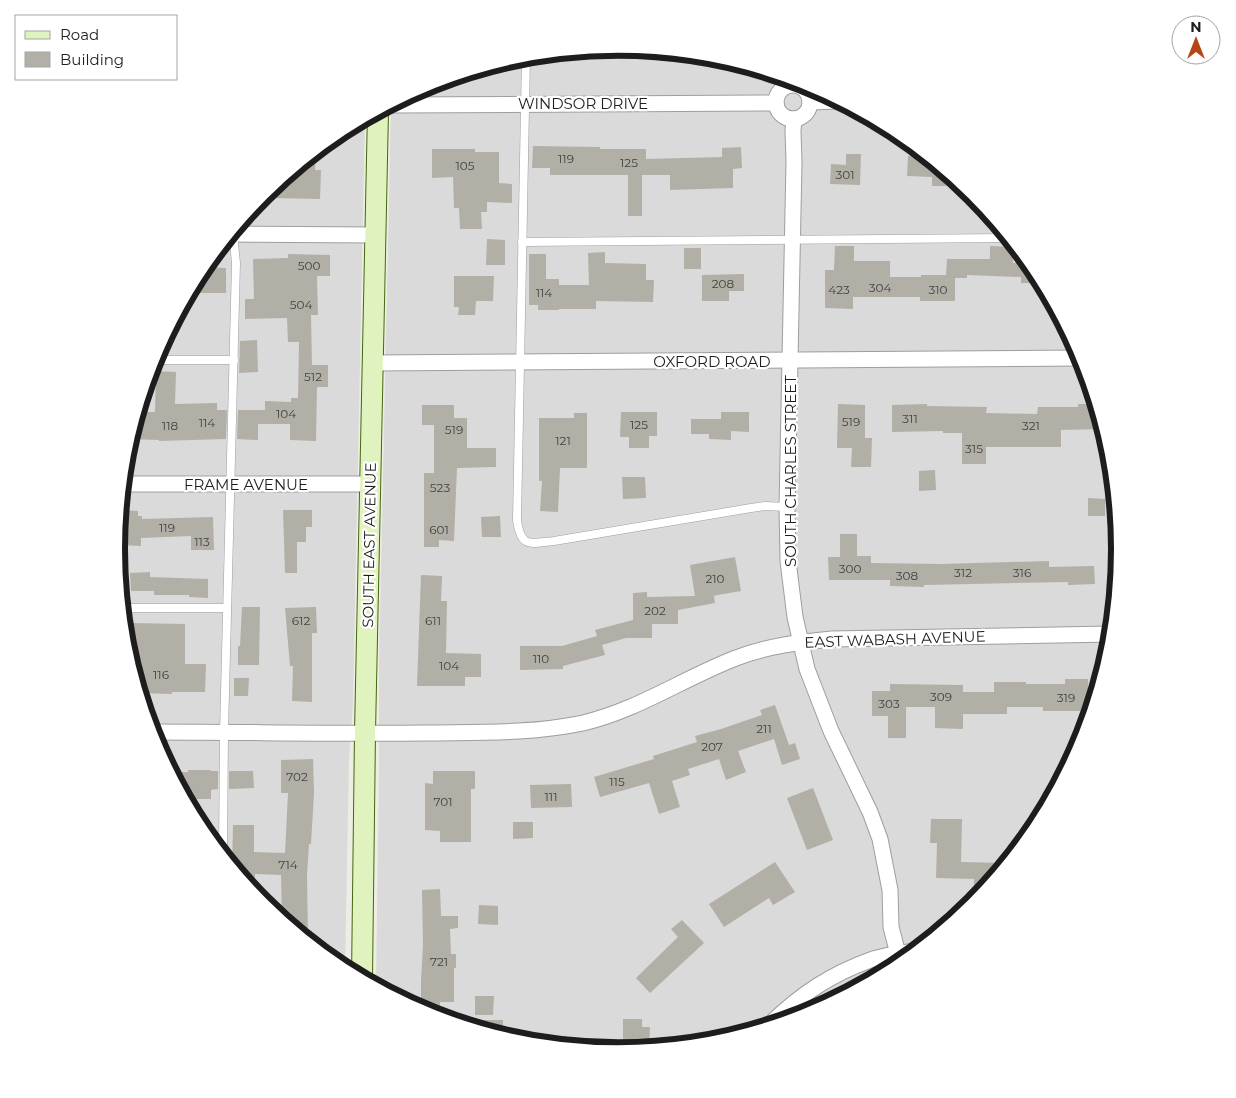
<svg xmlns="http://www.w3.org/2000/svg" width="1236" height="1098" viewBox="0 0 1236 1098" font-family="Montserrat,sans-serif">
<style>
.residential{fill:#dbdada}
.building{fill:#b2afa7}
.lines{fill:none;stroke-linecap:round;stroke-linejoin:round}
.lane-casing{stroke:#9e9e9e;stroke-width:9}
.street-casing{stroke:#9e9e9e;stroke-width:17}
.secondary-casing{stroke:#446711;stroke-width:22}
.lane{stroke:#fff;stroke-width:8}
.street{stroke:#fff;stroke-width:15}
.secondary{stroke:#e0f2bd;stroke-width:20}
.labels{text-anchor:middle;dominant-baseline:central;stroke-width:4.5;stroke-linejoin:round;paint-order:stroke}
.number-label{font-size:12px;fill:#424240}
.street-label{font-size:15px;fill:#1d1d1d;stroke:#fff}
.rim{fill:none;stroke:#1d1d1d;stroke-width:6}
</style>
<rect width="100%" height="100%" fill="#edede4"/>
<g class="residential">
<path d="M618 48 716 57 810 86 897 132 973 195 1035 271 1081 357 1110 451 1119 549 1110 647 1081 741 1035 828 972 904 896 966 810 1012 716 1041 618 1050 520 1041 426 1012 376 985 379 762V660L391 105 426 86 520 57Z"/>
<path d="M365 118 353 704 349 760 345 969 263 903 201 827 155 741 126 647 117 549 126 451 155 357 201 270 264 194 340 132Z"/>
</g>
<g class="building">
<path d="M533 146 600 147V149H646V159L722 157V148L741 147 742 168 733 169V188L670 190V175H642V216H628V175H550V168H532Z"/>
<path d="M432 149H475V152H499V183L512 184V203L487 202V212H481L482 229H460L459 208H454L453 177 432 178Z"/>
<path d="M316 152 315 170H321L320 199 270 198 271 188Z"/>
<path d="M846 154H861L860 185 830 184 831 164 846 165Z"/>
<path d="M908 156H926L962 186H932V177L907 176Z"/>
<path d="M487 239 505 240V265H486Z"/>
<path d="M835 246H854V261H890V277H921V275H946L947 259H990V246L1013 247V263H1029L1041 283H1021V277L967 275V278H955V301H920V297H853V309L825 308V270H834Z"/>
<rect x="684" y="248" width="17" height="21"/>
<path d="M605 252V263L646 264V280H654L653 302 596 301V309H559V310H538V305H529V254H546V279H559V285H589L588 253Z"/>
<path d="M288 254 330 255V276H317L318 315H311L312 365H328V387H317L316 441 290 440V424H258V440L237 439 238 410H265V401L291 402V398H298L299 342H288L287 318 245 319V299H254L253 259 288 258Z"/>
<path d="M204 267 226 268V293H199L200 273Z"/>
<path d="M744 274V291H729V301H702V275Z"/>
<path d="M454 276H494L493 301H476L475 315H458L459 307H454Z"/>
<path d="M257 340 258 372 239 373 240 341Z"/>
<path d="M156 371 176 372 175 404 217 403V410H227L226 439 159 441V440L130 439 138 412H155Z"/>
<path d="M838 404 865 405V438H872L871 467H851L852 448H837Z"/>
<path d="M927 404V406L987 407 986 413 1037 414 1038 407H1078V404H1096L1103 429 1061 430V447H986V464H962V433H943V431L892 432V405Z"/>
<path d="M422 405H454V418H467V448H496V467L457 468 454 541 439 540V547H424V473H434V425H422Z"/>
<path d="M621 412H657V436H649V448H629V437H620Z"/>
<path d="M721 412H749V432L731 431V440L709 439V434H691V419H721Z"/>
<path d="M574 413H587V468H560L558 512 540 511 542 481H539V418H574Z"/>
<path d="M935 470 936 490 919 491V471Z"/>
<path d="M622 477H645L646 498 623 499Z"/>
<path d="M1088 498 1105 499V516H1088Z"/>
<path d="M120 510 138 511V516H142V519L213 517 214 550H191V536L141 538V546L117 545Z"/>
<path d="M283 510H312V527H306V542H297V573H285Z"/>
<path d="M500 516 501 537H482L481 517Z"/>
<path d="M840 534H857V556H871V563L942 564 1049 561V567L1094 566 1095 584 1068 585V582L924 585V587L890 586V580H829L828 557H840Z"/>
<path d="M735 557 741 591 712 596H714L715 603 678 610V624H652V638H626L602 645 605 655 563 666V669L520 670V646H562L597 636 595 630 633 620V593L647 592V597L695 596 690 565Z"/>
<path d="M150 572V577L208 579V598L189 597V595H154V591H131L130 573Z"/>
<path d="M421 575 442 576 441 601H447L446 653 481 654V677H465V686H417Z"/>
<path d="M242 607H260L259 665H238V646H240Z"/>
<path d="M316 607 317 633H312V702L292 701 293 666H290L285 608Z"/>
<path d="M130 623 185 624V664H206L205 692H172V694L140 693 129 657Z"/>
<path d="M234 678H249L248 696H234Z"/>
<path d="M1065 679H1088L1089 711H1043V707H1007V714H963V729L935 728V707H906V738H888V716H872V691H890V684L963 685V692H994V682H1026V684H1065Z"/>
<path d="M775 705 789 745 795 743 800 759 782 765 774 739 738 751 746 772 726 780 719 759 688 769 690 775 672 781 680 807 659 814 649 783 600 797 594 777 654 759 653 756 697 742 695 736 721 729 762 715 760 710Z"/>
<path d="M313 759 314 793 311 844H309L307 875 308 940 282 919 281 875 255 874 254 893 232 865 233 825H254V852L285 853 288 793H281V760Z"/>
<path d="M188 770H210L211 771H218V789L211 790V799H186L171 772H188Z"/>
<path d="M229 771H253L254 788 229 789Z"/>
<path d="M433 771H475V789H471V842H440V831L425 830V783L433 784Z"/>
<path d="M571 784 572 807 531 808 530 785Z"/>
<path d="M813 788 833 840 807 850 787 798Z"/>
<path d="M931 819H962L961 862 1006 863 974 902V879L936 878 937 843H930Z"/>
<path d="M513 822H533V838L513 839Z"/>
<path d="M775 862 795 892 773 905 769 898 724 927 709 904Z"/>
<path d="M440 889 441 916H458V928L450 929 451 954H456V968H454V1002H440V1010H421V981L423 945 422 890Z"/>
<path d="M479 905 498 906V925L478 924Z"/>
<path d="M682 920 704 943 650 993 636 978 678 937 671 929Z"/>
<path d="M475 996H494L493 1015H475Z"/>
<path d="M623 1019H642V1027H650L649 1047 623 1050Z"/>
<path d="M464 1020H503V1036L463 1024Z"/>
</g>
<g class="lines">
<defs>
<g id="lane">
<path d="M526 57 517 520C521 549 530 543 554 541L751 508 765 506 787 507"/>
<path d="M522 242 1009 238"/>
<path d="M154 360H234"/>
<path d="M122 608H227"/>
<path d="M223 855 224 732 236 263 233 234"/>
</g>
<g id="street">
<circle cx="793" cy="102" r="17"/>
<path d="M810 102 839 101"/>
<path d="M390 105 776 103"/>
<path d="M794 119 793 131 794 162 787 507 788 561 795 617 807 669 831 731 870 812 880 839 890 890 891 927 898 954"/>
<path d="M231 234 376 235"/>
<path d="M373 363 1082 358"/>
<path d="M123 484H370"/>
<path d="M152 732C243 732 334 734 425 733 477 732 531 734 583 723 638 710 684 678 736 658 767 646 799 642 832 639L1111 634"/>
<path d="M769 1025C801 994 831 974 873 959 887 955 902 953 915 951"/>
</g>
<path id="secondary" d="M362 978 365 733 378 111"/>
</defs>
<use href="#lane" class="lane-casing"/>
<use href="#street" class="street-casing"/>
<use href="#secondary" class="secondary-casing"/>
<use href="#lane" class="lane"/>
<use href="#street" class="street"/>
<use href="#secondary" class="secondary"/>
</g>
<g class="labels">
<g class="number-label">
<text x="566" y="158">119</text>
<text x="629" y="162">125</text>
<text x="465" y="165">105</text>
<text x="845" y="174">301</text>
<text x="309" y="265">500</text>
<text x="723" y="283">208</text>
<text x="880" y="287">304</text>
<text x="839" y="289">423</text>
<text x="938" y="289">310</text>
<text x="544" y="292">114</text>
<text x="301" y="304">504</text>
<text x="313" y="376">512</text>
<text x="286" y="413">104</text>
<text x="910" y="418">311</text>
<text x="851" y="421">519</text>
<text x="207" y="422">114</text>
<text x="639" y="424">125</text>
<text x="170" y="425">118</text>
<text x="1031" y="425">321</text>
<text x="454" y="429">519</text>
<text x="563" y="440">121</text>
<text x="974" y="448">315</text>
<text x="440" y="487">523</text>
<text x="167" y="527">119</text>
<text x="439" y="529">601</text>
<text x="202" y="541">113</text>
<text x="850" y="568">300</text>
<text x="963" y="572">312</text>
<text x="1022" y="572">316</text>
<text x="907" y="575">308</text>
<text x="715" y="578">210</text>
<text x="655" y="610">202</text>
<text x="301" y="620">612</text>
<text x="433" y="620">611</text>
<text x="541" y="658">110</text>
<text x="449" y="665">104</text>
<text x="161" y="674">116</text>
<text x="941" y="696">309</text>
<text x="1066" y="697">319</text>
<text x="889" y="703">303</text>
<text x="764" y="728">211</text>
<text x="712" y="746">207</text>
<text x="297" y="776">702</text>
<text x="617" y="781">115</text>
<text x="551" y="796">111</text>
<text x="443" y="801">701</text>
<text x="288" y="864">714</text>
<text x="439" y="961">721</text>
</g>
<g class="street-label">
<text x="583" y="103">WINDSOR DRIVE</text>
<text x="712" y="361">OXFORD ROAD</text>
<text transform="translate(790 471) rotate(-90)">SOUTH CHARLES STREET</text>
<text x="246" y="484">FRAME AVENUE</text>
<text transform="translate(369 545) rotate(-89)">SOUTH EAST AVENUE</text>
<text transform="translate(895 639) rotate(-2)">EAST WABASH AVENUE</text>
</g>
</g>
<path d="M0 0H1236V1098H0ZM125 549a493 493 0 1 1 986 0a493 493 0 1 1-986 0Z" fill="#fff" fill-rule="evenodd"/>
<path class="rim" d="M125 549a493 493 0 1 1 986 0a493 493 0 1 1-986 0Z"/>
<rect x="15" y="15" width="162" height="65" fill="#ffffff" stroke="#a5a5a5"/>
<rect x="25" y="31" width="25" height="8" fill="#e0f2bd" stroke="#a5a5a5"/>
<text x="60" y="40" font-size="15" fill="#1d1d1d">Road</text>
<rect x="25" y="52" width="25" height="15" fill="#b2afa7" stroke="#a5a5a5"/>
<text x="60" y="65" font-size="15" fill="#1d1d1d">Building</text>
<g transform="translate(1196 40)"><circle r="24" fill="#ffffff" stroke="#a5a5a5"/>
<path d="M0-4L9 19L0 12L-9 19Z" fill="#b34517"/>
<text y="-8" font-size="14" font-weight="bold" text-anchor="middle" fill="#1d1d1d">N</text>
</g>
</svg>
